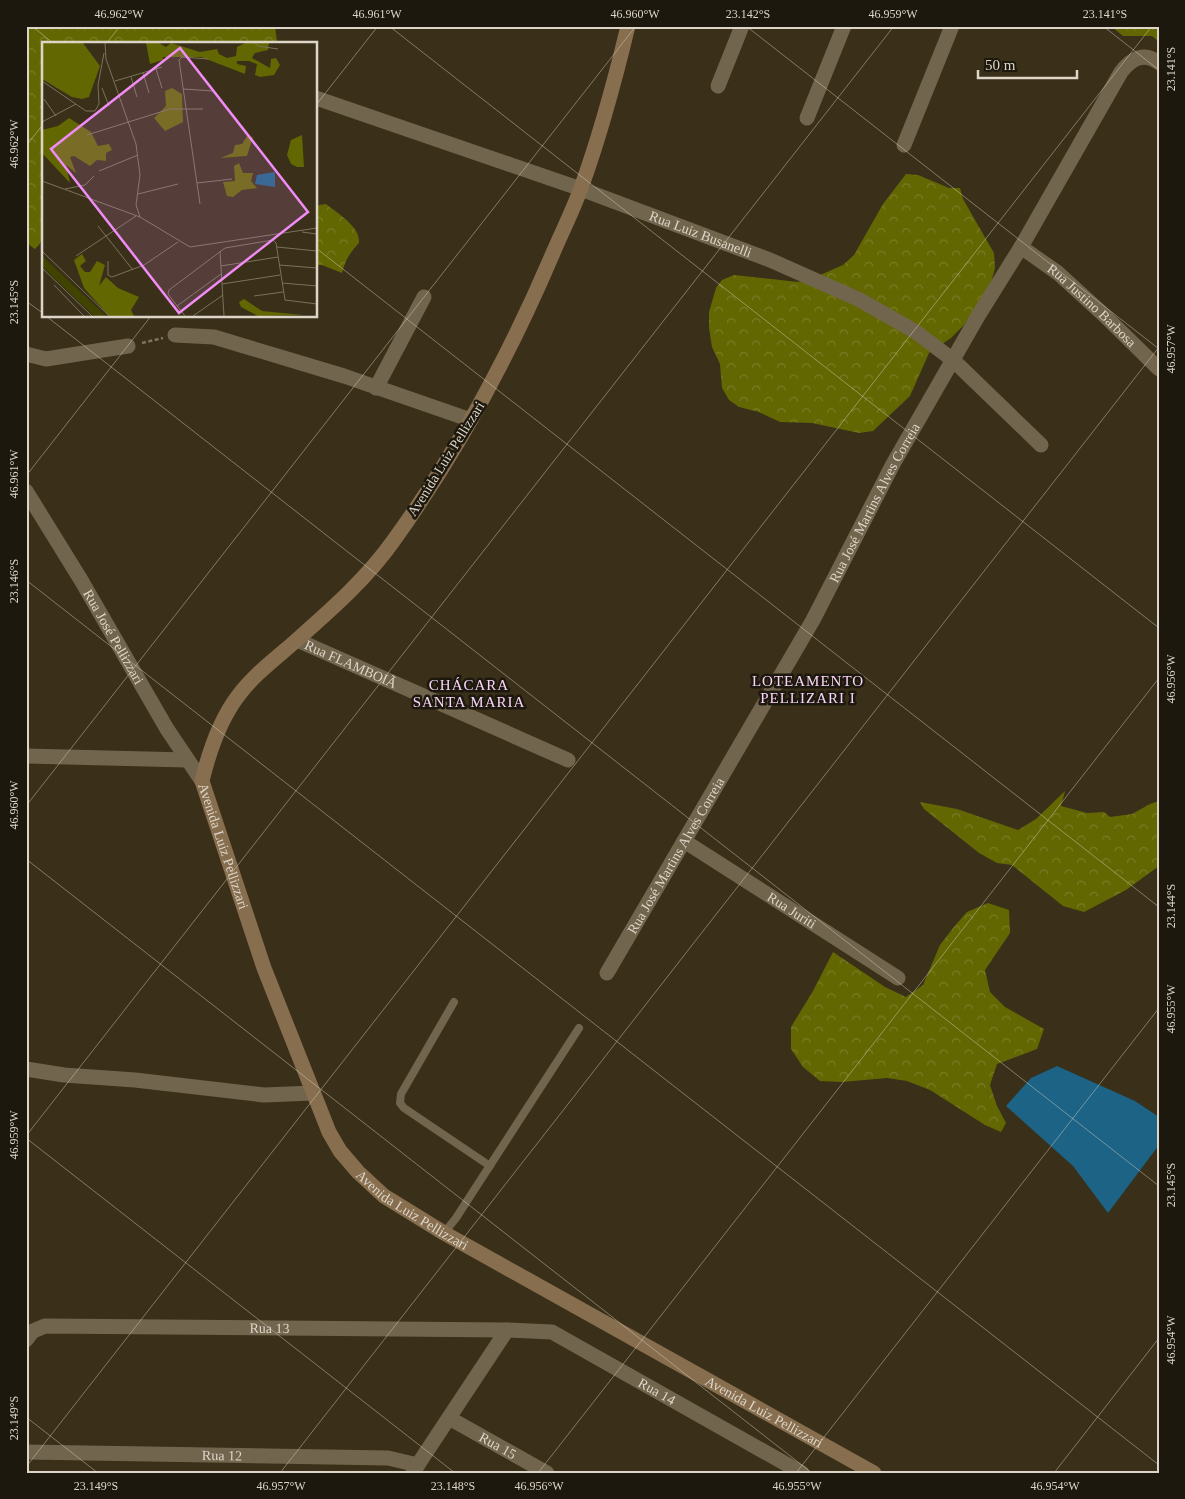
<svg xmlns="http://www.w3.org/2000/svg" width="1185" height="1499" viewBox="0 0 1185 1499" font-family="'Times New Roman',serif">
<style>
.forest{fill:url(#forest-crowns)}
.water{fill:#1c6385}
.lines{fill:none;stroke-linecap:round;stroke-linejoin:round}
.path{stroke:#7d7460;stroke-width:2.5;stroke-dasharray:4 2.5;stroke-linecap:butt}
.lane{stroke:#72654d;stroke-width:8}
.street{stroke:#72654d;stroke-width:15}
.secondary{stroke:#876e4f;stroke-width:15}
.ticks{fill:none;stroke:#ddd6c8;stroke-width:1;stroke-opacity:0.45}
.labels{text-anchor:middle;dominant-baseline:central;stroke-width:5;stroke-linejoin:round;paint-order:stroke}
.street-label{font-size:14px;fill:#ddd6c8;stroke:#1d180e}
.neighbourhood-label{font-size:15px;letter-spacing:1px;fill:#f9d6f9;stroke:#1d180e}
.inset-road{fill:none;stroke:#7b725e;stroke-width:1}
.view{fill:#f18bf5;fill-opacity:0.15;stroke:#f18bf5;stroke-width:2.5}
.inset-edge{fill:none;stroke:#ddd6c8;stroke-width:2.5}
.neatline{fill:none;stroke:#ddd6c8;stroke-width:2}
.ticks-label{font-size:12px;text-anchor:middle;fill:#ddd6c8}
</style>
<defs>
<pattern id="forest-crowns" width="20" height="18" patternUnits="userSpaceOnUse" patternTransform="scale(1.25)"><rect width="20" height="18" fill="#636702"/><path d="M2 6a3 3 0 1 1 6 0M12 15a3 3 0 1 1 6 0" fill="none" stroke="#797c25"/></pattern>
</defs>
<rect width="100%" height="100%" fill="#3a2f18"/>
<g class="forest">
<path d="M26 26H275L277 42 279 44H44V233L39 245 35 249 28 244 26 217Z"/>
<path d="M1111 26H1159V42L1152 36H1123Z"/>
<path d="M906 174 918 175 949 188H960L963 199 994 253 995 268 991 283 964 325 951 338 929 353 910 396 873 431 859 433 812 423 780 422 759 412 739 407 729 400 722 388 720 364 712 347 709 328V312L716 288 722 280 734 275 798 282 811 279 843 265 854 255 883 204Z"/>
<path d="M326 204C337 213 361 227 359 243 350 252 345 261 342 273L322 265H316V208L319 205Z"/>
<path d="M1065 791 1061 806 1087 813 1104 812 1110 817 1132 814 1150 804 1159 801V866L1126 890 1084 912 1063 906 1012 865 997 863 979 853 924 809 920 802 957 809 1018 830 1036 819Z"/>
<path d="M988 903 1009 910 1010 933 985 970 990 992 1005 1007 1044 1029 1037 1049 997 1064 990 1085 997 1106 1006 1123 1001 1132 985 1125 930 1090 907 1081 887 1078 842 1082 820 1081 803 1067 791 1049V1027L813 991 833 952 885 987 906 997 923 985 940 945 953 928 967 912Z"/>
</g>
<path class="water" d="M1057 1066 1135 1101 1159 1117V1145L1108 1213 1073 1166 1006 1106 1031 1078Z"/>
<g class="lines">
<path class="path" d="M142 343 163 338"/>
<g class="lane">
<path d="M454 1002 401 1094 400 1103 404 1108 490 1166"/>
<path d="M444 1233 456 1218 579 1028"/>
</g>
<g class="street">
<path d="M718 86 742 26"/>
<path id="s1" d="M316 98 581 189 770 260 860 300 916 332 953 360 1041 445"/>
<path d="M807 118 844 26"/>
<path d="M904 145 952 26"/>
<path id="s2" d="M1021 247 1058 273 1104 315 1159 369"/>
<path d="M175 335 214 337 344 376 471 420"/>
<path d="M26 354 46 359 128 346"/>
<path d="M376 388 424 297"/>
<path id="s3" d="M26 491 81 580 167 729 202 781"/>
<path id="s4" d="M297 640 568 760"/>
<path d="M26 756 187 760"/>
<path id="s5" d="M684 841 898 978"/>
<path id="s6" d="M607 973 813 620 893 464 978 316 1021 247 1121 72C1131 59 1144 51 1159 63"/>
<path d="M26 1069 64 1075 135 1080 264 1095 313 1093"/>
<path id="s7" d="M26 1340 33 1331 45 1326 507 1330 552 1332 802 1473"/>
<path id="s8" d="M449 1418 547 1473"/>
<path id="s9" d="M26 1452 388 1458 418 1465"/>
<path d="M413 1472 507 1330"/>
</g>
<path class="secondary" id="s10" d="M628 26C615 80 600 136 581 188 573 210 562 232 553 253 510 354 458 451 394 540 368 577 333 608 299 638 278 657 255 673 238 696 219 721 209 752 202 781L264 968 329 1132 340 1151 358 1172 384 1196 444 1233 874 1473"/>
</g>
<path class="ticks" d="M32 26 54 44M389 26 1159 628M746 26 1159 349M1103 26 1159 70M106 44 120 26M316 105 378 26M26 146 44 123M316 248 1159 907M26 301 44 314M46 316 1159 1186M26 476 151 316M26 580 1159 1465M26 806 636 26M26 859 812 1473M26 1136 894 26M26 1138 455 1473M26 1417 98 1473M26 1467 1152 26M280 1473 1159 347M538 1473 1159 678M796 1473 1159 1008M1054 1473 1159 1338"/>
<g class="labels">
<g class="street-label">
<text stroke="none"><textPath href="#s1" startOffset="408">Rua Luiz Busanelli</textPath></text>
<text stroke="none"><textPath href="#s2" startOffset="92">Rua Justino Barbosa</textPath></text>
<text transform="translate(446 459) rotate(-58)">Avenida Luiz Pellizzari</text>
<text stroke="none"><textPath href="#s6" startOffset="541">Rua José Martins Alves Correia</textPath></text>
<text stroke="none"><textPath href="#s3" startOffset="170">Rua José Pellizzari</textPath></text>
<text stroke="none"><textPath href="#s4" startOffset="59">Rua FLAMBOIÃ</textPath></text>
<text stroke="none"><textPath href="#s10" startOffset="951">Avenida Luiz Pellizzari</textPath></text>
<text stroke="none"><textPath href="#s6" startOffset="136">Rua José Martins Alves Correia</textPath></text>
<text stroke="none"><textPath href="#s5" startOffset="128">Rua Juriti</textPath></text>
<text stroke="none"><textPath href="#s10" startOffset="1372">Avenida Luiz Pellizzari</textPath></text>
<text stroke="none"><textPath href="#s7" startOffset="249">Rua 13</textPath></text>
<text stroke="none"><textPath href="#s7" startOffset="652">Rua 14</textPath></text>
<text stroke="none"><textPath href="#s10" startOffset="1778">Avenida Luiz Pellizzari</textPath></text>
<text stroke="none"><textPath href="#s8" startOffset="56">Rua 15</textPath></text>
<text stroke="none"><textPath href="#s9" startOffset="196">Rua 12</textPath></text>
</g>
<g class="neighbourhood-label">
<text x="808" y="681">LOTEAMENTO<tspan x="808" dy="17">PELLIZARI I</tspan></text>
<text x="469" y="685">CHÁCARA<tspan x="469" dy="17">SANTA MARIA</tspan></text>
</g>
</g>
<g transform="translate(42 42)">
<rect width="275" height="275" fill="#3a2f18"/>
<path d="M0 214 64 274H52L0 224Z" fill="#414400"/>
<path d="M0 1H41L58 24 47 55 40 57 30 55 0 37ZM104 1H117L124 5 129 1 158 10 175 7 177 12 185 16 194 14 195 5 203 1H227L226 8 213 11 210 16 228 26 229 17 234 16 238 23 232 33 218 35 213 33 215 22 207 19H195V22L204 24 203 32 159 15H121V18L108 22ZM130 46 140 52 141 80 123 89 112 76 124 64 123 49ZM27 76 49 90 56 104 67 102 70 108 64 111V119L55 118 48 124 32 114 28 115 34 131 24 123 28 141 0 111V88L16 84ZM260 93 262 125H255L249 122 245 113 249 98ZM205 94 211 95 205 114 178 116 191 111 193 103 200 102ZM197 121 201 131H211L209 139 215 146 200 148 191 155 185 154 181 140 193 139 192 124ZM40 212 44 219 38 224 43 230H48L55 219 63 223 57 244 64 235 76 246 97 255 89 268 92 274H67L42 246 32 218ZM202 257 220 269 261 273 216 274 199 265 197 260Z" fill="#636702"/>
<path d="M233 130V145L213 142 215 133Z" fill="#1c6385"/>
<path class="inset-road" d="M63 1 64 17 94 102 98 133 94 163 98 175 148 205 275 186M213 1 216 4 236 7M114 27 120 46M101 31 107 51M89 35 95 55M0 39 44 69H53L57 62 56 43 62 11M73 39 120 25M60 46 67 64M141 47 171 49M2 57 14 74M0 80 34 62M45 93 128 67H161M57 129 96 113M0 139 98 175M155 141 190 137M23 147 43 143 52 134M96 152 136 142M158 162 137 18 140 15 166 17M56 184 91 228M260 190 275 192M235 205 275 209M0 209 67 274M178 209 182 274M34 214 94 174M66 219V233L70 235 102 223 136 200M237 223 275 226M179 224 236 215M0 226 50 274M240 241 275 244M180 242 238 233M12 243 42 274M212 254 241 250M135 264 179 232M143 274 126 252 127 248 183 206 231 198 234 201 243 258 275 262M151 274 181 253"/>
<path class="view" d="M138 6 266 170 137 271 9 107Z"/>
<rect width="275" height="275" class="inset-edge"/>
</g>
<rect width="1185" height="1499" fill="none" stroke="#1d180e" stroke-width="55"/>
<path d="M978 70v8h99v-8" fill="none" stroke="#ddd6c8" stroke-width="2.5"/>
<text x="985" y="70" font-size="15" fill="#ddd6c8" stroke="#1d180e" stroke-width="4" paint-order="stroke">50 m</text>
<rect x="28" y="28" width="1130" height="1444" class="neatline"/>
<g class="ticks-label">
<text x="119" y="18">46.962°W</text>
<text x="377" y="18">46.961°W</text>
<text x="635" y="18">46.960°W</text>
<text x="748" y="18">23.142°S</text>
<text x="893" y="18">46.959°W</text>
<text x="1105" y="18">23.141°S</text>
<text transform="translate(1171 69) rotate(-90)" y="4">23.141°S</text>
<text transform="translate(14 144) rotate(-90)" y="4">46.962°W</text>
<text transform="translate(14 302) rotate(-90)" y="4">23.145°S</text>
<text transform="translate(1171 349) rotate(-90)" y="4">46.957°W</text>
<text transform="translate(14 474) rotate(-90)" y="4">46.961°W</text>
<text transform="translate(14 581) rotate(-90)" y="4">23.146°S</text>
<text transform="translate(1171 679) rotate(-90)" y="4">46.956°W</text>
<text transform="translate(14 805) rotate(-90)" y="4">46.960°W</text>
<text transform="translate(1171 906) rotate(-90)" y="4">23.144°S</text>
<text transform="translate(1171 1009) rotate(-90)" y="4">46.955°W</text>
<text transform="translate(14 1135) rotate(-90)" y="4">46.959°W</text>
<text transform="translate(1171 1185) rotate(-90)" y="4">23.145°S</text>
<text transform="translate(1171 1340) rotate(-90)" y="4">46.954°W</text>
<text transform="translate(14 1418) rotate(-90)" y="4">23.149°S</text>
<text x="96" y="1490">23.149°S</text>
<text x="281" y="1490">46.957°W</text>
<text x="453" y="1490">23.148°S</text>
<text x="539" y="1490">46.956°W</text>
<text x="797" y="1490">46.955°W</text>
<text x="1055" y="1490">46.954°W</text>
</g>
</svg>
